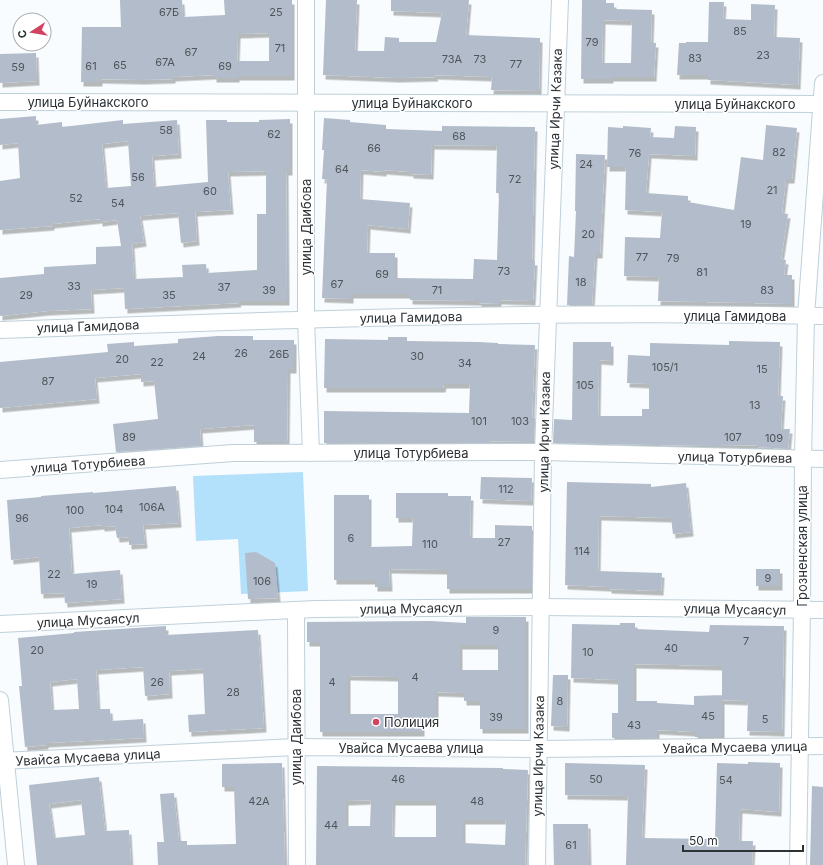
<svg xmlns="http://www.w3.org/2000/svg" width="823" height="865" viewBox="0 0 823 865" font-family="Inter,sans-serif">
<style>
.green{fill:#b3e1fb}
.building{fill:#b3bcca;fill-rule:evenodd;filter:url(#shadow)}
.lines{fill:none;stroke-linecap:round;stroke-linejoin:round}
.minor-casing{stroke:#bfd0d9;stroke-width:18}
.minor{stroke:#fff;stroke-width:16}
.poi-dot{fill:#d34360;stroke:#fff;stroke-width:1.5}
.labels{text-anchor:middle;dominant-baseline:central;stroke-width:3;stroke-linejoin:round;paint-order:stroke}
.number-label{font-size:11px;fill:#4e545b}
.street-label{font-size:13px;fill:#2c3236;stroke:#fff}
.poi-label{font-size:13px;fill:#2c3236;stroke:#fff;text-anchor:start}
</style>
<defs>
<filter id="shadow"><feDropShadow dx="2.5" dy="4.5" stdDeviation="0" flood-color="#0004"/></filter>
</defs>
<rect width="100%" height="100%" fill="#f8fcfe"/>
<path class="green" d="M303 472 308 591 241 594 238 539 196 541 193 476Z"/>
<g class="building">
<path d="M120 0H182L183 17 225 15 224 0H292V76H237V78H214V75L173 77V79L141 80 100 79V82H81L82 27H121ZM269 33V61H237L238 34Z"/>
<path d="M326 0H357L355 51H384L385 37 399 38V42H436L442 13 391 11V0H469L466 35 540 38 539 91 491 90 492 77 435 75 436 77 397 78 323 75Z"/>
<path d="M582 0H606V3H614V9L652 10 651 43H656L654 77H611V79H581ZM603 20 632 21 631 63H602Z"/>
<path d="M709 2H724L723 19 751 20V4L775 5 774 37 800 38 798 85 708 80V75H677L679 43H686V42H708Z"/>
<path d="M36 53 37 81 0 83V54Z"/>
<path d="M36 116V125L62 122V127L123 120V124L177 120 179 154 152 156 154 187 208 182 206 120H227V122H259V120L290 119V171H286L287 301H238L239 303 125 309 124 288 91 290 92 309 47 311 0 316V278L44 274V267L96 264V247L121 246 117 220 100 222V219L52 224V226L0 230V181L20 178 18 143 0 145V119ZM128 141 131 186 106 188 102 144ZM266 171V214H257V270L207 273 206 264 182 265 183 277 134 279 132 244 144 242 140 216 178 213 181 243 197 241 195 212 231 210 228 172Z"/>
<path d="M324 118 350 120V122L386 125V129L442 131V126L535 127 532 261H535L533 301 499 300V304L479 303V301L410 300V294H351V299L322 298 327 179H322L324 150H322ZM432 145 497 146 496 193H499L497 260 474 259 473 279 395 278V253H367L368 225 408 229 410 203 360 199 361 170 384 172V170L411 172V174L431 175Z"/>
<path d="M766 125 797 128 792 179H786L782 213 788 214 781 259 786 260 784 275H792V304L658 301 659 277 624 276 625 237 660 238 662 212 625 210 626 167H607L608 127 623 128V126L651 128 650 137 674 138 675 126 696 127 695 156 649 154 646 193 688 196V202L734 210 741 157 763 160Z"/>
<path d="M576 154 605 155 600 254H595L592 305H567L569 256 574 257 576 211H575Z"/>
<path d="M218 336H253V340H294V369H288L287 442H254V425L200 429 201 446 116 452 113 424 158 419 154 381 141 382V374L95 378 97 399 0 408V362L108 352 107 344 134 342V346L178 343V339Z"/>
<path d="M388 337H407V341L478 342 498 343V344L535 345 532 417 535 418 534 442 489 441V443H324V411L469 413 470 384H444L443 388H324L325 339 388 340Z"/>
<path d="M729 341 780 342 778 396H783L781 429H790L788 449 758 447V445L713 446 553 443 554 419 572 420 573 342H611V361L599 360 598 416H642V409H649V384L627 383 628 355 650 356V343L729 345Z"/>
<path d="M481 477 532 478 531 501 480 499Z"/>
<path d="M567 482 651 484V487L686 483 691 532 673 534 671 518 599 516 598 571 662 573 661 591 609 589V587L565 585Z"/>
<path d="M176 486 179 523 143 525 145 544 129 545V537L117 538 115 526 102 527V525L69 528 72 574 120 570 122 599 65 603 64 593 41 594 39 557 11 560 7 500 41 497V496L93 492V493Z"/>
<path d="M396 493H448V496H471L470 538H495V525L532 526V589H447V570L389 569 390 587H375V580H334V495H369V547L412 546 413 518H396Z"/>
<path d="M256 552 275 563 278 598 248 599 245 553Z"/>
<rect x="756" y="569" width="24" height="17"/>
<path d="M466 617H526V729H480V701H464V693L436 692V722H422V732H320V642H307V622L430 621 466 623ZM460 645H498V670H460ZM348 676 398 677V714H348Z"/>
<path d="M620 623H635V629L709 632 710 625 784 626 782 732 747 731 748 701 722 700V666L634 664V701H657V703L694 705V696L722 695V737H695V732L657 730V738H612V713H618V680L571 678 572 624 620 625Z"/>
<path d="M166 626V635L258 630 264 728 189 732 188 715 205 714 203 669 169 671 170 694 145 696 143 667 96 670 98 709H110L111 721 143 719 144 738 46 743V745L25 747 19 686H22L18 638 74 633V632ZM77 679 79 709 52 710 50 682Z"/>
<path d="M553 675H568L567 727 551 726Z"/>
<path d="M748 762 780 763 779 812 740 809 739 841H753L752 865H626L628 796 565 795V763L645 765 642 838 715 839 717 763 748 764Z"/>
<path d="M282 763 285 865H158L157 842H164L160 794 174 793 179 841H187V845L236 844 234 787H222V764Z"/>
<path d="M317 766 503 768V769L528 770 525 865H316ZM371 800 370 826H346V801ZM393 801H436V837H392ZM463 820H506L505 845 463 843Z"/>
<path d="M99 777 105 831 129 830 131 865H37L29 785ZM81 800 85 835 54 838 49 804Z"/>
<path d="M812 786 823 787V865H810Z"/>
<path d="M553 824H588L589 865H554Z"/>
</g>
<g class="lines">
<defs>
<g id="minor">
<path d="M306 0V319L311 453"/>
<path d="M0 102 823 104"/>
<path d="M0 330C274 320 549 310 823 316"/>
<path d="M0 470 233 453 543 452 823 459"/>
<path d="M296 610 297 865"/>
<path d="M0 624 315 609 540 607 823 610"/>
<path d="M0 700 16 865"/>
<path d="M0 761 296 747 538 749 823 746"/>
<path d="M537 865 543 452 560 0"/>
<path d="M798 865 802 609 803 459 806 316 823 83"/>
</g>
</defs>
<use href="#minor" class="minor-casing"/>
<use href="#minor" class="minor"/>
</g>
<circle class="poi-dot" cx="376" cy="722" r="4"/>
<g class="labels">
<g class="number-label">
<text x="169" y="12">67Б</text>
<text x="276" y="12">25</text>
<text x="740" y="31">85</text>
<text x="592" y="42">79</text>
<text x="280" y="48">71</text>
<text x="191" y="52">67</text>
<text x="763" y="55">23</text>
<text x="695" y="58">83</text>
<text x="452" y="59">73А</text>
<text x="480" y="59">73</text>
<text x="165" y="62">67А</text>
<text x="516" y="64">77</text>
<text x="120" y="65">65</text>
<text x="91" y="66">61</text>
<text x="225" y="66">69</text>
<text x="18" y="67">59</text>
<text x="166" y="130">58</text>
<text x="274" y="134">62</text>
<text x="459" y="136">68</text>
<text x="374" y="148">66</text>
<text x="779" y="152">82</text>
<text x="635" y="153">76</text>
<text x="586" y="164">24</text>
<text x="342" y="169">64</text>
<text x="138" y="177">56</text>
<text x="515" y="179">72</text>
<text x="772" y="190">21</text>
<text x="210" y="191">60</text>
<text x="76" y="198">52</text>
<text x="118" y="203">54</text>
<text x="746" y="224">19</text>
<text x="588" y="234">20</text>
<text x="642" y="257">77</text>
<text x="673" y="258">79</text>
<text x="504" y="271">73</text>
<text x="702" y="272">81</text>
<text x="382" y="274">69</text>
<text x="581" y="282">18</text>
<text x="337" y="284">67</text>
<text x="74" y="286">33</text>
<text x="224" y="287">37</text>
<text x="269" y="290">39</text>
<text x="437" y="290">71</text>
<text x="767" y="290">83</text>
<text x="26" y="295">29</text>
<text x="169" y="295">35</text>
<text x="241" y="353">26</text>
<text x="279" y="354">26Б</text>
<text x="199" y="356">24</text>
<text x="417" y="356">30</text>
<text x="122" y="359">20</text>
<text x="157" y="362">22</text>
<text x="465" y="363">34</text>
<text x="665" y="367">105/1</text>
<text x="762" y="369">15</text>
<text x="48" y="381">87</text>
<text x="585" y="385">105</text>
<text x="755" y="405">13</text>
<text x="479" y="421">101</text>
<text x="520" y="421">103</text>
<text x="129" y="437">89</text>
<text x="733" y="437">107</text>
<text x="774" y="438">109</text>
<text x="506" y="489">112</text>
<text x="152" y="507">106А</text>
<text x="114" y="509">104</text>
<text x="75" y="510">100</text>
<text x="22" y="518">96</text>
<text x="351" y="538">6</text>
<text x="504" y="542">27</text>
<text x="430" y="544">110</text>
<text x="582" y="551">114</text>
<text x="54" y="574">22</text>
<text x="768" y="578">9</text>
<text x="262" y="581">106</text>
<text x="92" y="584">19</text>
<text x="496" y="630">9</text>
<text x="746" y="641">7</text>
<text x="671" y="648">40</text>
<text x="37" y="650">20</text>
<text x="588" y="652">10</text>
<text x="415" y="677">4</text>
<text x="157" y="682">26</text>
<text x="332" y="682">4</text>
<text x="233" y="692">28</text>
<text x="560" y="701">8</text>
<text x="708" y="716">45</text>
<text x="496" y="717">39</text>
<text x="765" y="719">5</text>
<text x="634" y="725">43</text>
<text x="398" y="779">46</text>
<text x="596" y="779">50</text>
<text x="726" y="780">54</text>
<text x="259" y="801">42А</text>
<text x="477" y="801">48</text>
<text x="331" y="825">44</text>
<text x="571" y="845">61</text>
</g>
<g class="street-label">
<text x="88" y="102">улица Буйнакского</text>
<text x="412" y="103">улица Буйнакского</text>
<text x="735" y="104">улица Буйнакского</text>
<text transform="translate(555 109) rotate(-88)">улица Ирчи Казака</text>
<text transform="translate(306 227) rotate(-90)">улица Даибова</text>
<text x="735" y="316">улица Гамидова</text>
<text transform="translate(411 317) rotate(-1)">улица Гамидова</text>
<text transform="translate(88 326) rotate(-2)">улица Гамидова</text>
<text transform="translate(544 432) rotate(-89)">улица Ирчи Казака</text>
<text x="411" y="453">улица Тотурбиева</text>
<text transform="translate(735 457) rotate(1)">улица Тотурбиева</text>
<text transform="translate(88 464) rotate(-4)">улица Тотурбиева</text>
<text transform="translate(802 546) rotate(-90)">Грозненская улица</text>
<text transform="translate(411 608) rotate(-1)">улица Мусаясул</text>
<text transform="translate(735 609) rotate(1)">улица Мусаясул</text>
<text transform="translate(88 620) rotate(-3)">улица Мусаясул</text>
<text transform="translate(296 737) rotate(-90)">улица Даибова</text>
<text transform="translate(735 747) rotate(-1)">Увайса Мусаева улица</text>
<text x="411" y="748">Увайса Мусаева улица</text>
<text transform="translate(538 756) rotate(-89)">улица Ирчи Казака</text>
<text transform="translate(88 757) rotate(-3)">Увайса Мусаева улица</text>
</g>
<g class="poi-label">
<text x="384" y="722">Полиция</text>
</g>
</g>
<g transform="translate(32 32) rotate(258)"><circle r="19" fill="#ffffff" stroke="#abadaf"/>
<path d="M0-3L7 15L0 10L-7 15Z" fill="#d34360"/>
<text y="-6" font-size="11" font-weight="bold" text-anchor="middle" fill="#2c3236">С</text>
</g>
<path d="M683 845v6h120v-6" fill="none" stroke="#2c3236" stroke-width="2"/>
<text x="689" y="845" font-size="12" fill="#2c3236" stroke="#ffffff" stroke-width="3" paint-order="stroke">50 m</text>
</svg>
